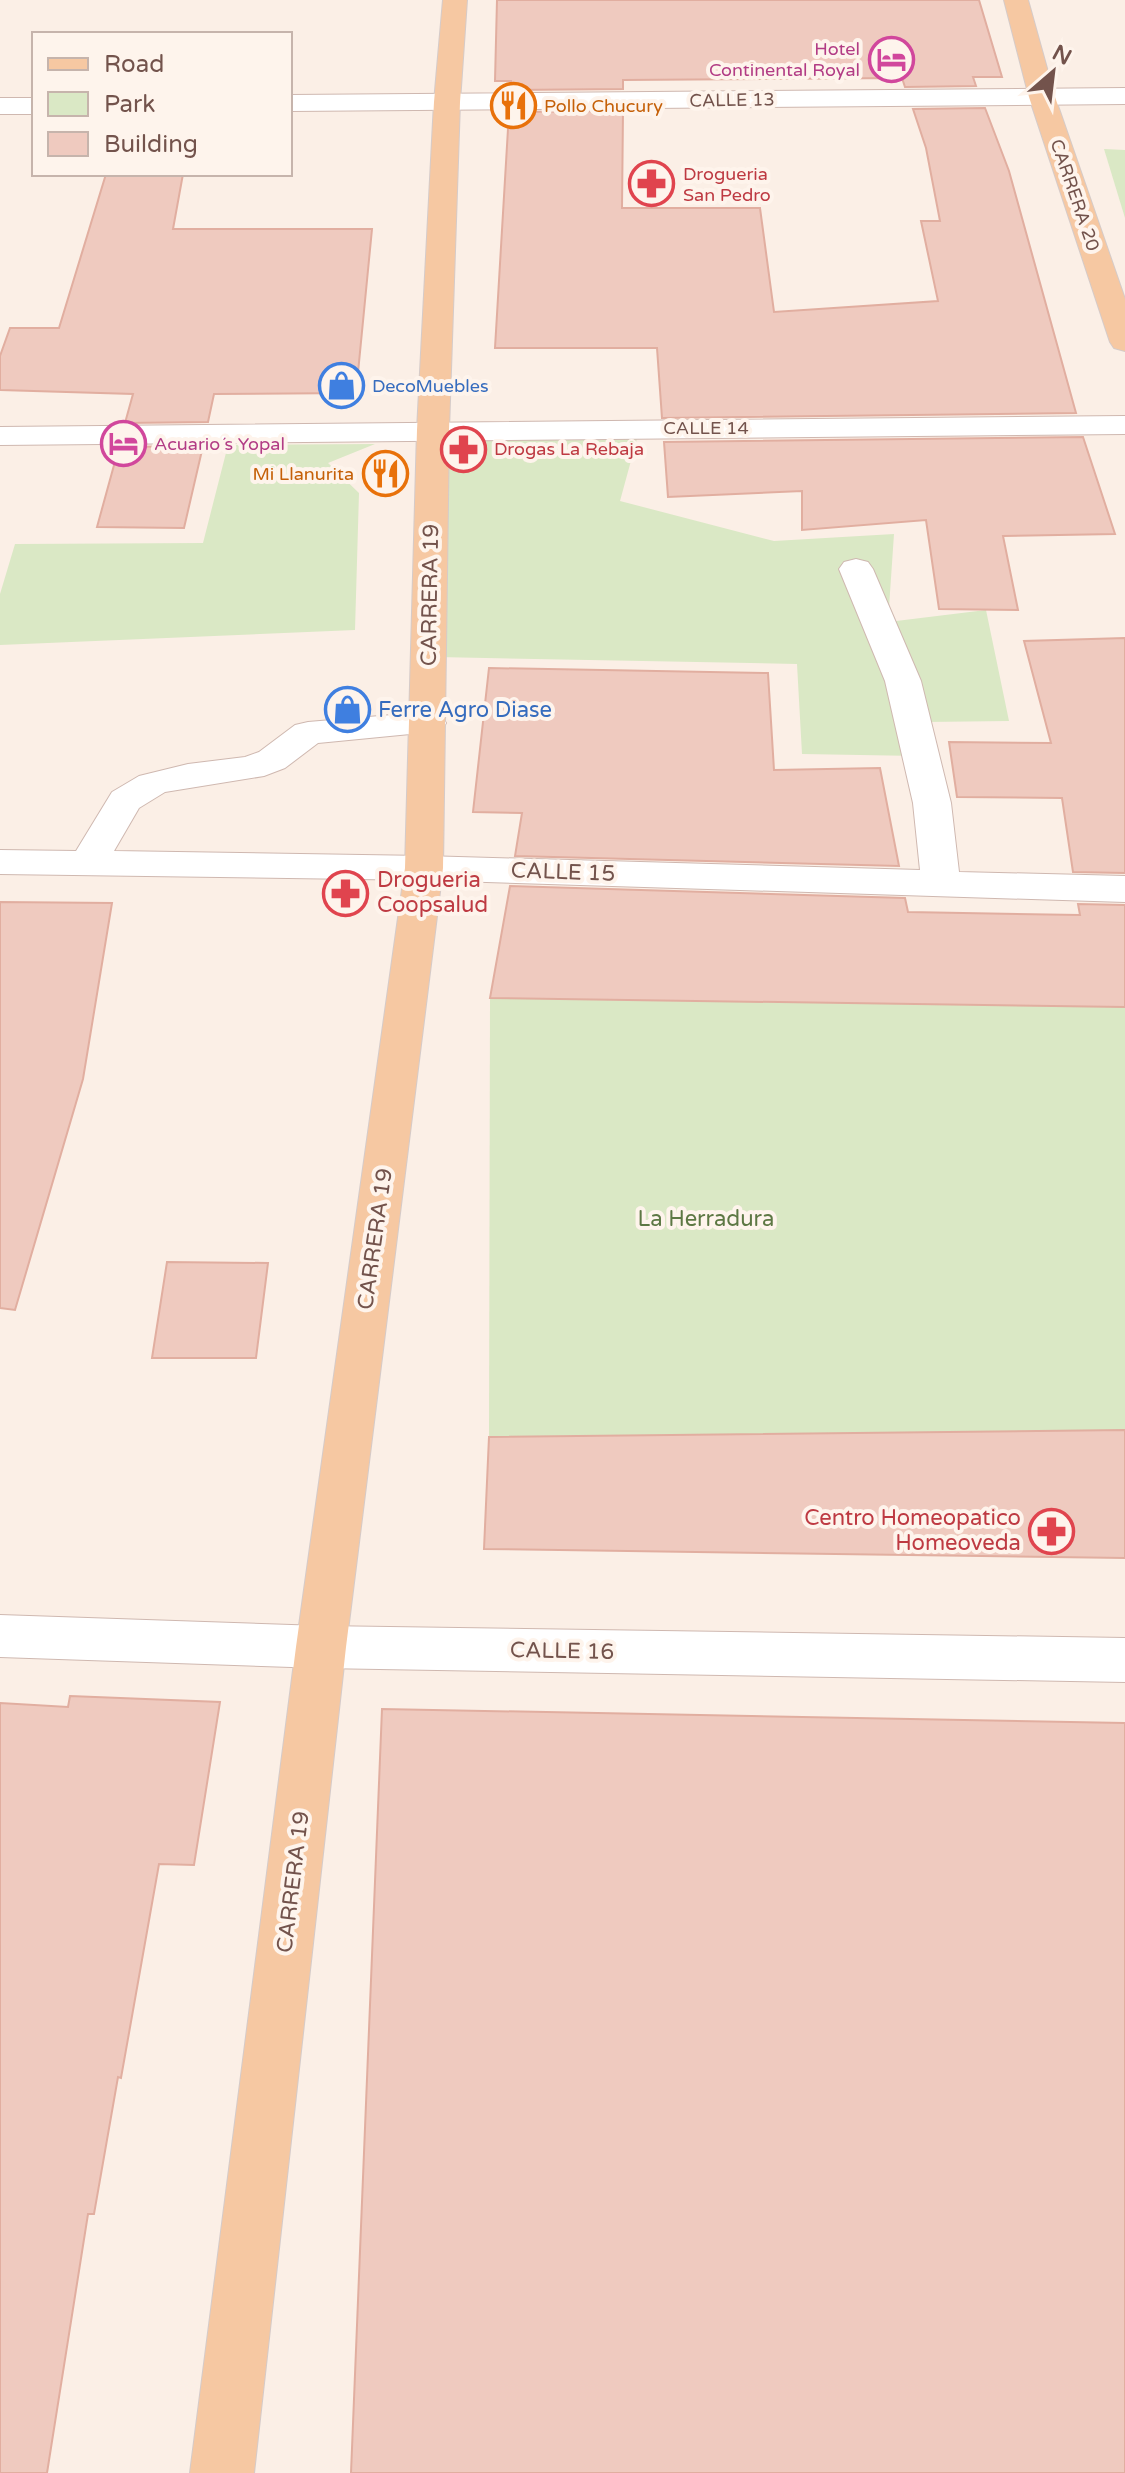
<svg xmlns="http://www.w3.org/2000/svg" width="1125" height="2473" viewBox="0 0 1125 2473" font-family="'Varela Round',sans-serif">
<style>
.green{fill:#dae8c5}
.building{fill:#efcabf;stroke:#e1aea0;stroke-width:2}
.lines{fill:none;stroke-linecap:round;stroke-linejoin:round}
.minor-casing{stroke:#cfb8b0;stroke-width:2}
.major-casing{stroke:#d5cbc9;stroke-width:2}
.minor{fill:#fff;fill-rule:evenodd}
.major{fill:#f6c8a2;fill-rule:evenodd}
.labels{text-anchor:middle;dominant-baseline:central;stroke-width:8;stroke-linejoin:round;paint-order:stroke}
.far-hotel-label{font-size:18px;fill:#b23c85;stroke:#fef4ec;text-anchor:end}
.far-street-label{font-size:18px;fill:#73534c;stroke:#fef4ec}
.far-food-label{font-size:18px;fill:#c56008;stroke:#fef4ec;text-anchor:start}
.far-health-label{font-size:18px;fill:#be3a42;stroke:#fef4ec;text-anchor:start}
.far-shop-label{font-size:18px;fill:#366cbe;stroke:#fef4ec;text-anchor:start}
.street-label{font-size:22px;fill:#73534c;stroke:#fef4ec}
.shop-label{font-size:22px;fill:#366cbe;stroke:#fef4ec;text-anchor:start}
.health-label{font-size:22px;fill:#be3a42;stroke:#fef4ec;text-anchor:start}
.park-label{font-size:22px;fill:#5d7844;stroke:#fef4ec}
</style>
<rect width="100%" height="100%" fill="#fbefe6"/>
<g class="green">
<path d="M1104 149 1125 150V218Z"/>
<path d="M638 435 620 501 774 541 894 534 888 622 986 610 1009 721 926 722 918 756 802 754 797 664 437 657V440Z"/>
<path d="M375 444 328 463 359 493 355 630 0 645V594L15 544 203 543 228 445Z"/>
<path d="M490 998 1125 1007V1430L489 1437Z"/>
</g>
<g class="building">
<path d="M497 0H979L1002 77H973L976 86 905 87 902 78 623 80V89L510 90 511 81H495Z"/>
<path d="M985 108 1009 171 1076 413 662 418 657 348H495L509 112 623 111 622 208H760L774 312 938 301 921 221H940L926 148 913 109Z"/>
<path d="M106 174H183L173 229H372L356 393 214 394 208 422 125 423 133 394 0 390V356L10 328H59Z"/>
<path d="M1083 437 1115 534 1003 536 1018 610 939 609 926 520 802 530V491L668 497 664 442Z"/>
<path d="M203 446 184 528 97 527 119 447Z"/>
<path d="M1125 638V873L1073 872 1062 798 957 797 949 742 1051 743 1024 641Z"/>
<path d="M489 668 768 673 774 770 880 768 899 866 515 856 522 813 473 812Z"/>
<path d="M510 886 905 898 908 912 1080 915 1078 904 1125 905V1007L490 998Z"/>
<path d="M0 902 112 903 83 1079 15 1310 0 1308Z"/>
<path d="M167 1262 268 1263 256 1358H152Z"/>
<path d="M1125 1430V1558L484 1549 489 1437Z"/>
<path d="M70 1696 220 1702 194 1865 159 1864 121 2078 118 2077 94 2214H88L47 2473H0V1703L68 1707Z"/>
<path d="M382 1709 1125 1723V2473H351Z"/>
</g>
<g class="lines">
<defs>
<g id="minor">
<path d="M1125 88V104L290 111V95Z"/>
<rect x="0" y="98" width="34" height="16"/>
<path d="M1125 416V434L0 445V427Z"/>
<path d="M856 559 868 562 873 569 921 681 951 803 959 872 1125 876V902L424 880 0 874V850L76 851 112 792 139 776 188 764 245 757 259 752 295 725 308 722 428 712 441 715 446 723 441 731 318 743 285 768 264 776 165 792 139 808 114 851 424 856 920 870 913 803 885 681 839 569 844 562Z"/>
<path d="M0 1615 321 1626 1125 1638V1682L321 1668 0 1657Z"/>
</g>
<g id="major">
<path d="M443 0H467L460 102 449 430 443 868 346 1647 254 2473H190L296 1647 405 868 417 430 434 102Z"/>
<path d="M1004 0H1028L1055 97 1125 299V351L1114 348 1110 342 1029 97Z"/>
</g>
</defs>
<use href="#minor" class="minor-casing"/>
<use href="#major" class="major-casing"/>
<use href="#minor" class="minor"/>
<use href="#major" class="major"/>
</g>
<defs>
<symbol id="hotel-ring" viewBox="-11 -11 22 22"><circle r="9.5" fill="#fef4ec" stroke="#d1479c" stroke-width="1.5"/><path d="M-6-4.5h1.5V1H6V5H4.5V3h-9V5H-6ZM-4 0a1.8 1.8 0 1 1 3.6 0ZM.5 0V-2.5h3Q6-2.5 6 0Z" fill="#d1479c"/></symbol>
<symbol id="restaurant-ring" viewBox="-11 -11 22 22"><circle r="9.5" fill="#fef4ec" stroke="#e8710a" stroke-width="1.5"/><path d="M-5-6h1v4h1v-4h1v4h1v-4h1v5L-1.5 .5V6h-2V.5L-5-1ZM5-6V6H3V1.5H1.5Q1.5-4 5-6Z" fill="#e8710a"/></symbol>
<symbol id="pharmacy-ring" viewBox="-11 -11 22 22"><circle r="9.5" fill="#fef4ec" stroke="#e0444e" stroke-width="1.5"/><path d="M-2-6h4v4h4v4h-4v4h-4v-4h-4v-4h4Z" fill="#e0444e"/></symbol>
<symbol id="shop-ring" viewBox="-11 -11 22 22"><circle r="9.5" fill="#fef4ec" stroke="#3f7fe0" stroke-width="1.5"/><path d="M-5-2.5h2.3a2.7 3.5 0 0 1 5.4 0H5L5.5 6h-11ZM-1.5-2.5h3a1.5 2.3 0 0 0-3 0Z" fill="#3f7fe0"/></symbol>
</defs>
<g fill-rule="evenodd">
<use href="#hotel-ring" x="866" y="34" width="51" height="51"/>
<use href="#restaurant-ring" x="488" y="80" width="51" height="51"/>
<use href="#pharmacy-ring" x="626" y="158" width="51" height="51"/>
<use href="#shop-ring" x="316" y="360" width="51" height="51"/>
<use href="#hotel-ring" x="98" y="418" width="51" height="51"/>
<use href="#pharmacy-ring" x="438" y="424" width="51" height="51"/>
<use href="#restaurant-ring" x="360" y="448" width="51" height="51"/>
<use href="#shop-ring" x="322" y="684" width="51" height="51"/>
<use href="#pharmacy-ring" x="320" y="868" width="51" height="51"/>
<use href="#pharmacy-ring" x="1026" y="1506" width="51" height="51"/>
</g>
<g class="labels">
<g class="far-hotel-label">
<text x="860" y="49">Hotel<tspan x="860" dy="21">Continental Royal</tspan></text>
<text x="154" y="444" text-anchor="start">Acuario´s Yopal</text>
</g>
<g class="far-street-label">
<text transform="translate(732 100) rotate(-1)">CALLE 13</text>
<text transform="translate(1075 195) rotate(71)">CARRERA 20</text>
<text x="706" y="428">CALLE 14</text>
</g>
<g class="far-food-label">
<text x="544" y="106">Pollo Chucury</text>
<text x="354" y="474" text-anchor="end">Mi Llanurita</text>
</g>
<g class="far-health-label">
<text x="683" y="174">Drogueria<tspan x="683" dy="21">San Pedro</tspan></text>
<text x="494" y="449">Drogas La Rebaja</text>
</g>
<g class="far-shop-label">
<text x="372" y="386">DecoMuebles</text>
</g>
<g class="street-label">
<text transform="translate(430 595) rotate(-89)">CARRERA 19</text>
<text transform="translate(563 872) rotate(2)">CALLE 15</text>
<text transform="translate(375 1239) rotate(-82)">CARRERA 19</text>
<text transform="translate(562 1651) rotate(1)">CALLE 16</text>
<text transform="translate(293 1882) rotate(-83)">CARRERA 19</text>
</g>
<g class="shop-label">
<text x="378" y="710">Ferre Agro Diase</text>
</g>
<g class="health-label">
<text x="377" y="880">Drogueria<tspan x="377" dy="25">Coopsalud</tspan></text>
<text x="1021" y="1518" text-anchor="end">Centro Homeopatico<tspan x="1021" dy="25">Homeoveda</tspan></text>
</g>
<g class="park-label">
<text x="706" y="1219">La Herradura</text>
</g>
</g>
<rect x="32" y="32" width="260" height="144" fill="#fef4ec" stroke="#c6b4ac" stroke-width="2"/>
<rect x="48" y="58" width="40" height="12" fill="#f6c8a2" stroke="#c6b4ac" stroke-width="2"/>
<text x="104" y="72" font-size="24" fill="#73534c">Road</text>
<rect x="48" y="92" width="40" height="24" fill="#dae8c5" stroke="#c6b4ac" stroke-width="2"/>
<text x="104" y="112" font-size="24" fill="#73534c">Park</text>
<rect x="48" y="132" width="40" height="24" fill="#efcabf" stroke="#c6b4ac" stroke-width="2"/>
<text x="104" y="152" font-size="24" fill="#73534c">Building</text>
<g transform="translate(1053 72) rotate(28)" stroke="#fef4ec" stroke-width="6" paint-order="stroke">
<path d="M0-6L14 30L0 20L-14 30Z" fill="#73534c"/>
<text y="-12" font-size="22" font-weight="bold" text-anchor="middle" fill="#73534c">N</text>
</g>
</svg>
